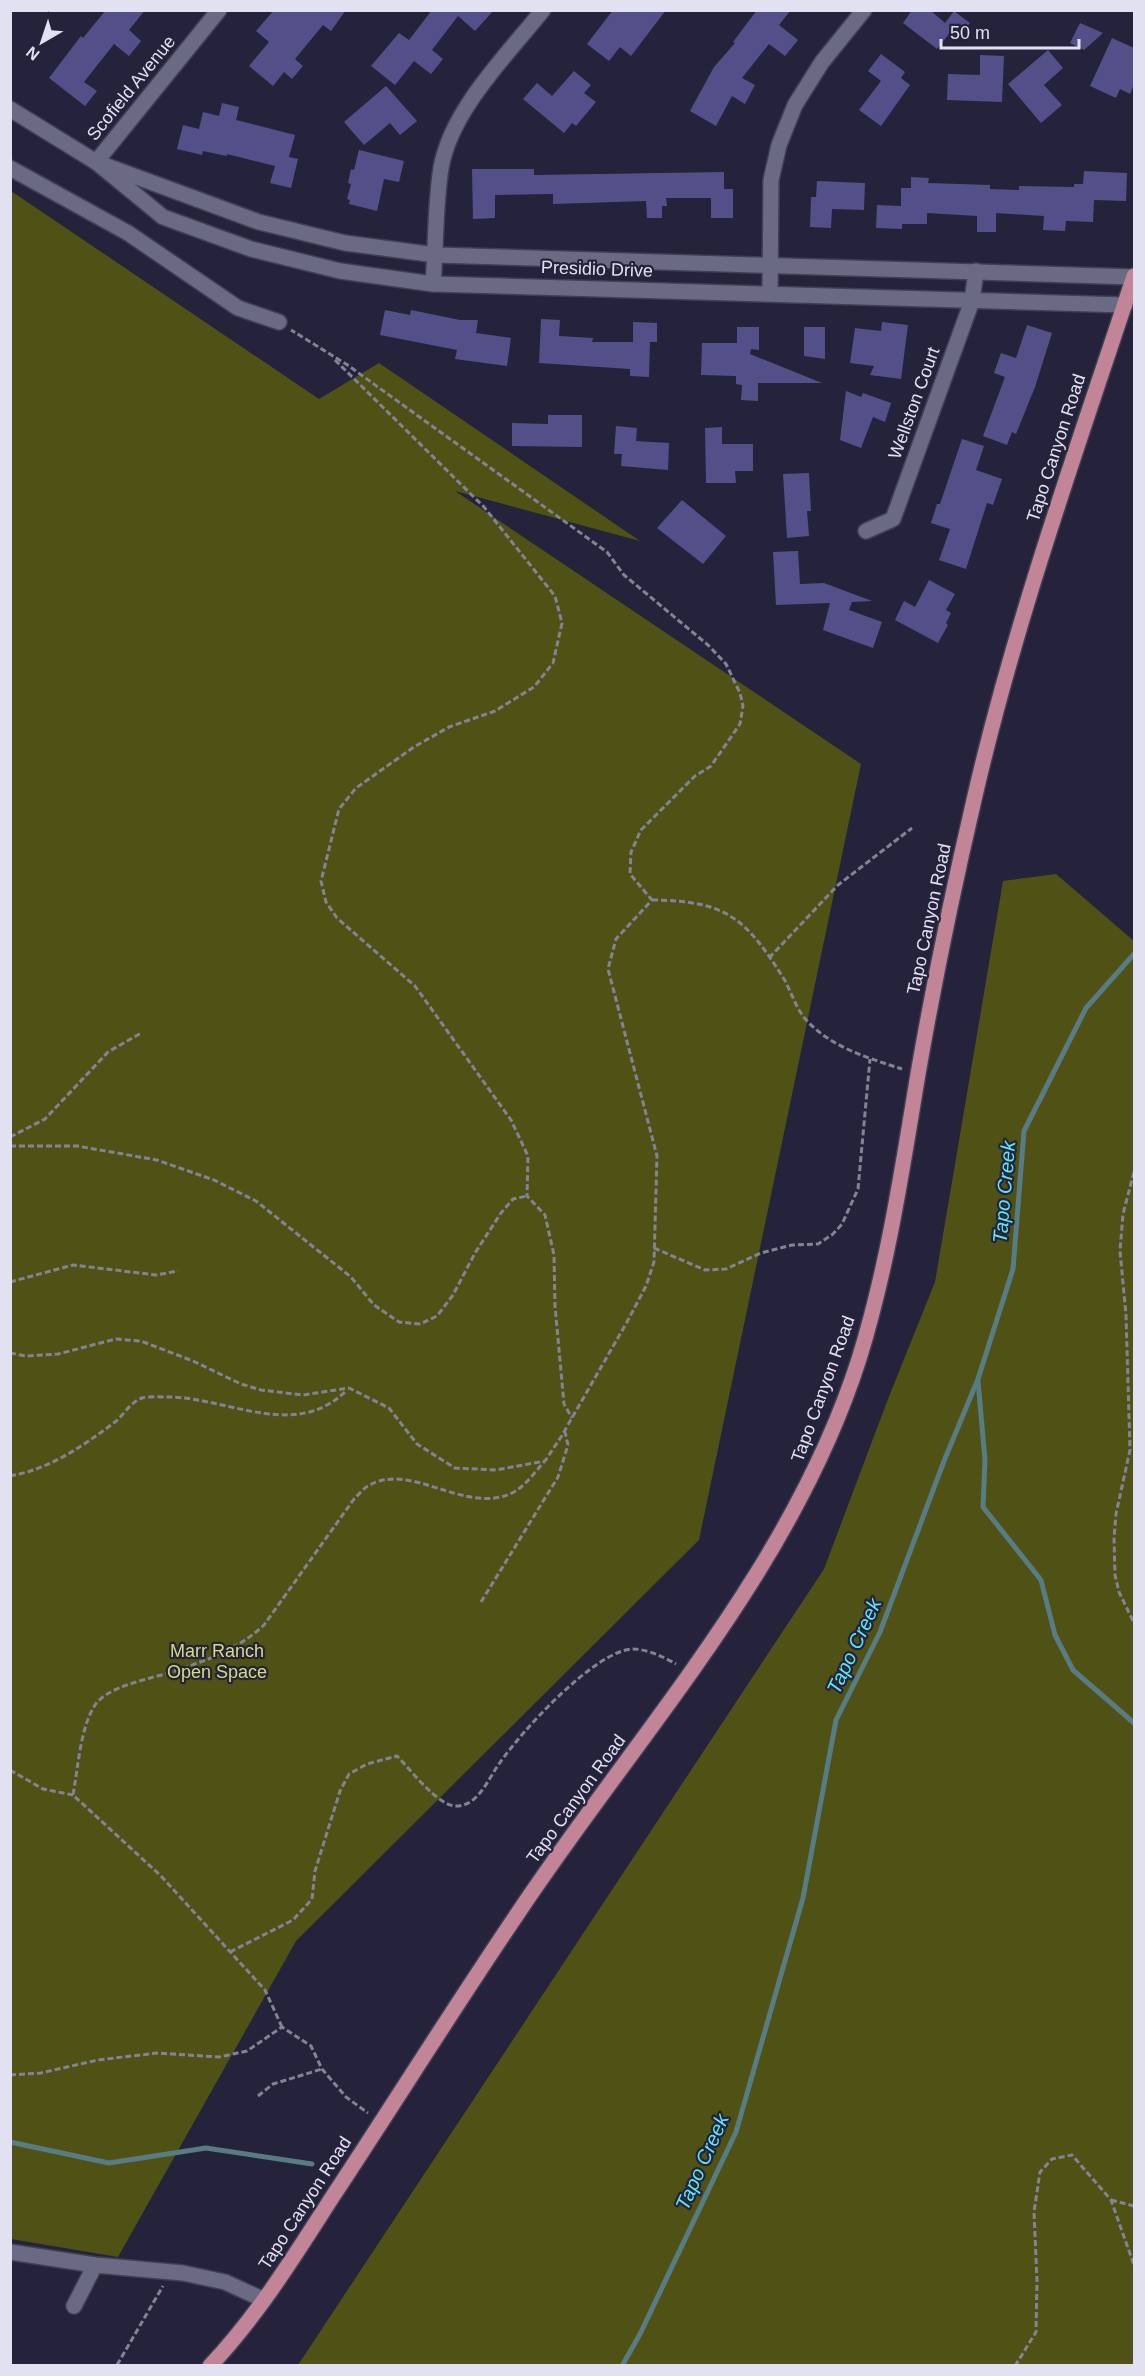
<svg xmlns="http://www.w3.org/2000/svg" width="1145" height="2376" viewBox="0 0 1145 2376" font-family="Helvetica,sans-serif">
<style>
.green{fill:#505114}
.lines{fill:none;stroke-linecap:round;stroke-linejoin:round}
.stream{stroke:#587c84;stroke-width:5}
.building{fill:#535089}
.minor-casing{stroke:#413f53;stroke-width:18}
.major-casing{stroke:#413f53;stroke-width:18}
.path{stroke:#838397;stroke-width:3;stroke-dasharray:6 3;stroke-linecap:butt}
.minor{stroke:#6a6a85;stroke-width:15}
.major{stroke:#c28598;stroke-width:15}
.labels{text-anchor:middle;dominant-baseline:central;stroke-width:4.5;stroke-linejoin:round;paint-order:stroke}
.street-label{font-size:18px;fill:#e1e1f1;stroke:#24233b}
.park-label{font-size:18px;fill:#d8dc7a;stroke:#24233b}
.water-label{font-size:20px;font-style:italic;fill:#5be8f5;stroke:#24233b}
</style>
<rect width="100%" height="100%" fill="#24233b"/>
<g class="green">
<path d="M11 191 319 399 379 363 640 541 455 491 861 764 699 1540 296 1941 118 2257 11 2239Z"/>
<path d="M1056 874 1134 941V2365H298L824 1569 888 1399 935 1282 1003 881Z"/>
</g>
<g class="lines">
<g class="stream">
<path d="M978 1381 985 1460 983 1507 1041 1580 1055 1635 1073 1670 1134 1723"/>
<path d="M10 2142 109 2163 206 2148 312 2164"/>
<path d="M622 2366 640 2334 736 2132 803 1898 836 1720 880 1632 944 1461 978 1379 1013 1269 1024 1131 1086 1008 1134 954"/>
</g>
</g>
<g class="building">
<path d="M106 10H145L129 30 141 41 129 56 114 44 84 82 97 91 85 106 49 78 81 36 83 38Z"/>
<path d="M274 10H346L331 31 323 25 295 59 303 66 292 79 284 72 273 86 249 66 269 42 256 31Z"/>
<path d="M432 10H494L475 31 458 16 432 50 443 59 431 74 414 61 395 85 371 66 399 33 409 40Z"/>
<path d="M613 10H666L631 56 620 47 609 61 587 44Z"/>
<path d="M757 10H791L779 25 798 40 785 56 769 44 742 78 755 85 745 104 732 96 716 126 690 111 714 67 735 43 733 42Z"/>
<path d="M912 10H930L945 23 954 11 970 23 957 40 949 34 937 49 903 23Z"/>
<path d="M1080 23 1103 33 1084 50 1070 43Z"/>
<path d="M1112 38 1134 48V84L1130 94 1120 89 1116 98 1090 86Z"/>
<path d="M1048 50 1063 68 1044 85 1062 105 1041 123 1008 84Z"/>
<path d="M881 54 905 72 901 78 910 85 881 126 859 110 881 81 868 71Z"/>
<path d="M980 55 1004 56 1002 102 947 100 948 74 980 75Z"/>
<path d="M574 71 591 85 584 93 596 102 576 126 572 123 564 133 523 99 537 83 552 96Z"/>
<path d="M386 86 417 121 400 135 390 123 364 145 344 122Z"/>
<path d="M222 103 239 107 236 120 295 135 289 157 298 159 291 188 270 183 275 166 227 154V156L203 151 202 155 177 149 183 125 199 129 203 112 219 116Z"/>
<path d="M359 150 404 161 399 182 384 179 377 211 349 204 350 200 347 199 351 184 348 183 351 169 354 170Z"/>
<path d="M472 169H534V175L724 172V189H733V218H711V198H666L667 206H662V218H647L646 201 553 204V194L495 195V218L473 219Z"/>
<path d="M1084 171 1127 173 1126 201 1094 200 1093 222 1066 221 1065 231 1043 230 1044 216 996 213V232H977V216L927 213V224H902V229L876 228 877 205 901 206V188H911V177L929 178 928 183 990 185V189L1019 190V186L1074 187V184H1083Z"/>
<path d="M817 181 865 183 864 210 832 209 831 228 810 227 811 197H816Z"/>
<path d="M385 310 410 315 411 310 460 320H478L476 333 511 338 507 366 455 359 457 350 380 335Z"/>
<path d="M541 319 560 320 559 336 593 338 592 342H633V322L657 323V342H650L649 377 630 376V369L539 363Z"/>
<path d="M882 322 908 325 901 379 870 375 874 366 850 363 855 328 881 331Z"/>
<path d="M1027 325 1052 333 1035 387 1016 434 1012 432 1007 445 983 436 1005 377 994 373 1001 353 1016 358Z"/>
<path d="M737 327H759V350L751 349 750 354 822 383H758V401L741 400 742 385 736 384V376L701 375 702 343H737Z"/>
<path d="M804 327H825V359L804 356Z"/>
<path d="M846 391 861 397 863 393 891 403 885 422 873 417 861 448 840 440Z"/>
<path d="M548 415H582V447L512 446V423L548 424Z"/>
<path d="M616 426 637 428 636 441 669 443 668 470 621 466 622 454H614Z"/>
<path d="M722 427V444H753V471H735L736 483H706L705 428Z"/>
<path d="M962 439 984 446 976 470 1002 479 993 505 987 503 966 569 939 560 950 529 931 523 937 504H940Z"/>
<path d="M809 473 811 511H807L809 536 787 538 783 474Z"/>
<path d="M682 500 726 536 703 564 657 528Z"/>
<path d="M798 551 800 584 824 583 872 601 852 602 849 610 882 622 873 648 823 630 830 603 776 605 773 552Z"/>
<path d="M929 580 955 594 946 610 951 613 946 623 948 625 938 643 895 620 904 601 915 607Z"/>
</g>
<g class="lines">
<defs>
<g id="minor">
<path d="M10 109 96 162 163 217 251 249 340 271 433 284 1125 305"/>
<path d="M96 162 219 10"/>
<path d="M107 166 259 222 345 243 436 255 1134 277"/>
<path d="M10 168 128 233 238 308 279 322"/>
<path d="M433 284C436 247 435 205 441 168 451 110 507 55 543 10"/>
<path d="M770 294 771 180 779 145 795 105 822 62 864 10"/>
<path d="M866 531 893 519 972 301 976 271"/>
<path d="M10 2252 95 2265 183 2273 225 2282 264 2300"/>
<path d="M74 2306 95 2265"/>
</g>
<path id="major" d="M210 2366C259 2314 295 2255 333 2196 395 2102 455 2006 518 1913 638 1733 792 1569 859 1359 888 1266 902 1170 918 1074 934 982 953 890 974 800 1015 621 1077 449 1134 276"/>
</defs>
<use href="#minor" class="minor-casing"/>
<use href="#major" class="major-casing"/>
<g class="path">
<path d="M335 360 484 507 555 596 562 623 553 663 534 687 495 711 449 727 414 747 356 788 339 809 321 881 326 902 337 918 415 986 511 1120 528 1156 527 1196 545 1215 554 1255 555 1306 564 1404 572 1418"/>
<path d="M652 900C726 901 745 917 784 979 792 993 797 1012 809 1023 834 1048 868 1058 902 1069"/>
<path d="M769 958 838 885 912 828"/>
<path d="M10 1137 45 1119 108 1052 141 1033"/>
<path d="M10 1146H77L157 1160 214 1180 256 1201 351 1277 374 1305 399 1322 420 1324 437 1316 453 1295 475 1253 501 1213 513 1199 527 1196"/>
<path d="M1134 1172 1123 1214 1120 1251 1126 1315 1130 1450 1116 1514 1114 1538 1115 1575 1119 1592 1134 1623"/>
<path d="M654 1248 705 1270 726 1269 761 1253 792 1245 818 1244 833 1234 842 1224 858 1189 870 1059"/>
<path d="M10 1282 73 1265 156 1275 178 1271"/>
<path d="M10 1353 26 1356 58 1354 116 1339 141 1341 193 1361 241 1384 261 1390 303 1395 349 1388 389 1408 417 1444 455 1468 496 1470 545 1461 561 1437 627 1322 646 1286 654 1262 657 1156 608 969 616 939 652 900 630 874 631 852 641 830 695 776 711 766 740 724 743 706 740 693 726 664 708 645 624 575 607 552 346 364 291 330"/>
<path d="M10 1476C50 1469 83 1446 115 1422 124 1415 130 1402 142 1398 150 1396 161 1397 169 1397 230 1398 296 1441 347 1390"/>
<path d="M481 1602 558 1477 568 1445 565 1432"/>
<path d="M10 1770 43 1789 73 1795"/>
<path d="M230 1952 293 1920 312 1899 315 1871 340 1791 349 1774 367 1764 397 1756C410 1769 437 1805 455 1806 478 1807 488 1779 499 1764 520 1733 595 1650 633 1649 647 1649 664 1657 676 1664"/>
<path d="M282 2027 265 1990 161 1876 73 1795C78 1769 80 1728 95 1705 109 1685 151 1679 175 1671 207 1660 239 1649 264 1625L354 1499C358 1495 363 1489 368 1486 411 1460 466 1517 514 1492 526 1485 535 1472 544 1462"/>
<path d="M10 2075 41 2073 98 2060 157 2053 219 2057 247 2051 282 2027 311 2046 322 2069 346 2097 368 2113"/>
<path d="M258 2096 273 2084 322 2069"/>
<path d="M1111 2200 1134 2206"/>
<path d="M117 2365 163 2286"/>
<path d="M1015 2366 1036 2332 1037 2281 1034 2212 1040 2172 1052 2159 1072 2155 1111 2200 1134 2265"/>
</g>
<use href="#minor" class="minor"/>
<use href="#major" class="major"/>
</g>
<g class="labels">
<g class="street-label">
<text transform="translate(131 88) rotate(-51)">Scofield Avenue</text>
<text transform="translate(597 269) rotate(2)">Presidio Drive</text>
<text transform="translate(914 403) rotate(-70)">Wellston Court</text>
<text transform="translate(1056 448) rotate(-72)">Tapo Canyon Road</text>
<text transform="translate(929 919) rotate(-78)">Tapo Canyon Road</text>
<text transform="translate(823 1389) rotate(-70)">Tapo Canyon Road</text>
<text transform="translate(576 1799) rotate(-54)">Tapo Canyon Road</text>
<text transform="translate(305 2203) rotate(-57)">Tapo Canyon Road</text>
</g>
<g class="park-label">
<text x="217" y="1651">Marr Ranch<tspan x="217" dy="21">Open Space</tspan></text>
</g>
<g class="water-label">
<text transform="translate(1004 1192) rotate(-85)">Tapo Creek</text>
<text transform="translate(854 1646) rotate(-65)">Tapo Creek</text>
<text transform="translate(702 2162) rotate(-66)">Tapo Creek</text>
</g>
</g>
<rect width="1145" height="2376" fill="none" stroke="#e1e1f1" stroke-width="24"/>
<g transform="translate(42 42) rotate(219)" stroke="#24233b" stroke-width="4.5" paint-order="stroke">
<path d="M0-4.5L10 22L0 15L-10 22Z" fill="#e1e1f1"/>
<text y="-9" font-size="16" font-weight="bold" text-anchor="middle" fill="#e1e1f1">N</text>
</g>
<path d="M941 39v9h138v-9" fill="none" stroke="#e1e1f1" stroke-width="3"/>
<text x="950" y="39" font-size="18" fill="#e1e1f1" stroke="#24233b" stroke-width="4.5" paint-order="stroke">50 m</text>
</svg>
